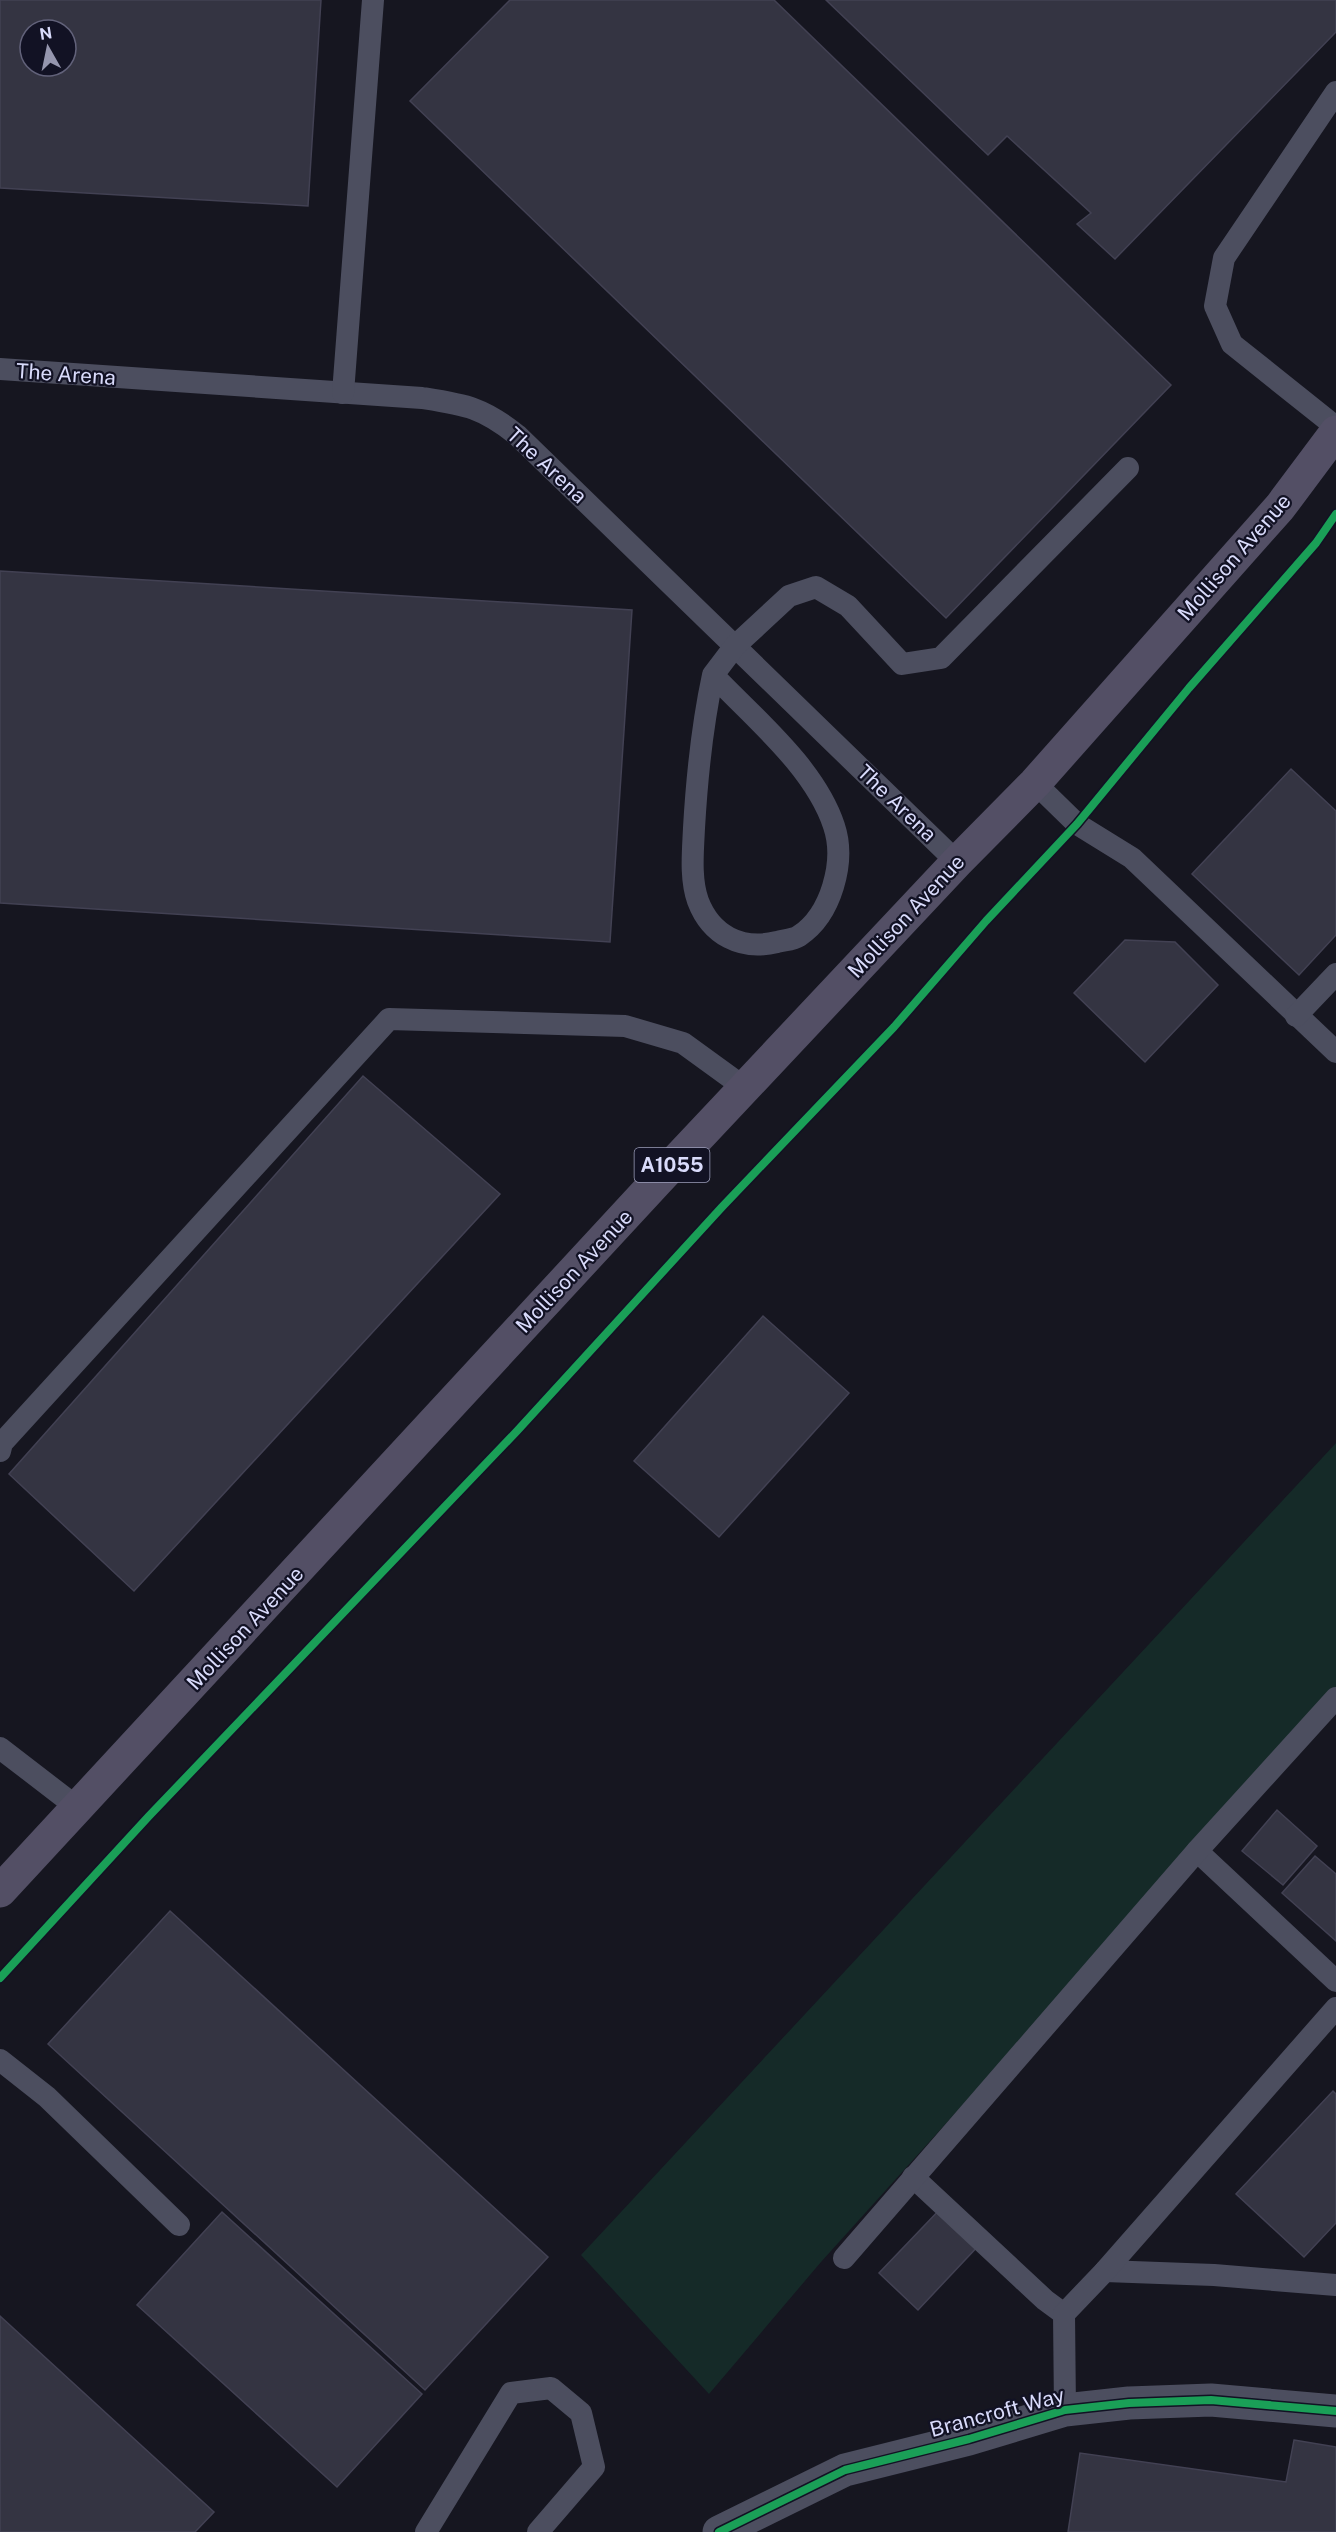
<svg xmlns="http://www.w3.org/2000/svg" width="1336" height="2532" viewBox="0 0 1336 2532" font-family="'Public Sans',sans-serif">
<style>
.green{fill:#152a28}
.building{fill:#343442;stroke:#424153;stroke-width:1.5;fill-rule:evenodd}
.lines{fill:none;stroke-linecap:round;stroke-linejoin:round}
.lane{stroke:#4c4e5f;stroke-width:22}
.street{stroke:#4c4e5f;stroke-width:33}
.primary{stroke:#534f65;stroke-width:33}
.cycleway-casing{stroke:#121224;stroke-width:11}
.cycleway{stroke:#1a9f57;stroke-width:8}
.labels{text-anchor:middle;dominant-baseline:central;stroke-width:4.5;stroke-linejoin:round;paint-order:stroke}
.shield{fill:#121224;stroke:#9d9fba;stroke-width:1.5}
.shield-label{font-size:20px;font-weight:bold;fill:#d9dbfb}
.street-label{font-size:21px;fill:#d9dbfb;stroke:#121224}
</style>
<rect width="100%" height="100%" fill="#161620"/>
<path class="green" d="M1336 1443V1691L821 2262 709 2394 581 2255Z"/>
<g class="building">
<path d="M0 0H321L308 206 0 188ZM30 30H66V66H30Z"/>
<path d="M510 0H774L1171 385 946 618 410 101Z"/>
<path d="M826 0H1336V32L1115 259 1077 224 1091 213 1007 136 988 155Z"/>
<path d="M0 571 632 610 610 942 0 903Z"/>
<path d="M1291 769 1336 811V935L1299 975 1192 874Z"/>
<path d="M1125 940 1175 942 1218 985 1145 1062 1074 993Z"/>
<path d="M363 1076 500 1194 134 1591 9 1474Z"/>
<path d="M763 1316 849 1393 719 1537 634 1461Z"/>
<path d="M1277 1810 1317 1846 1283 1885 1242 1851Z"/>
<path d="M1315 1856 1336 1874V1941L1282 1893Z"/>
<path d="M170 1911 548 2257 425 2390 48 2044Z"/>
<path d="M1333 2091 1336 2094V2223L1304 2257 1236 2194Z"/>
<path d="M943 2206 981 2243 918 2310 879 2273Z"/>
<path d="M222 2212 422 2394 337 2487 137 2305Z"/>
<path d="M0 2316 214 2512 195 2532H0Z"/>
<path d="M1294 2440 1336 2447V2532H1068L1080 2453 1286 2482Z"/>
</g>
<g class="lines">
<g class="lane">
<path d="M1336 92 1224 258 1215 306 1232 344 1336 427"/>
<path d="M0 369 422 398C466 405 482 407 517 435L957 862"/>
<path d="M343 393 373 0"/>
<path d="M713 675C702 726 697 776 694 828 693 851 690 879 698 901 711 935 741 951 777 942 784 940 793 940 799 936 831 915 846 862 834 826 815 768 755 719 713 675L735 646 789 596 816 587 848 606 902 664 941 658 1128 468"/>
<path d="M1035 783 1077 824 1132 858 1336 1052"/>
<path d="M1296 1016 1336 974"/>
<path d="M0 1451 2 1443 389 1019 625 1026 683 1043 745 1088"/>
<path d="M0 1748 78 1808"/>
<path d="M1197 1851 1336 1981"/>
<path d="M0 2060 47 2097 179 2225"/>
<path d="M913 2177 1045 2300 1064 2314"/>
<path d="M844 2258 1197 1851 1336 1698"/>
<path d="M1105 2271 1214 2275 1336 2285"/>
<path d="M1065 2410 1064 2314 1105 2271 1336 2008"/>
<path d="M426 2532 511 2393 551 2388 581 2413 594 2467 538 2532"/>
</g>
<path class="street" d="M719 2532 845 2470 969 2439 1065 2410 1129 2403 1211 2400 1336 2411"/>
<path class="primary" d="M0 1891 657 1181 957 862 1035 783 1280 507 1336 432"/>
<defs>
<g id="cycleway">
<path d="M0 1978 149 1816 517 1431 722 1207 894 1027 986 921 1077 824 1189 688 1316 543 1336 514"/>
<path d="M719 2532 845 2470 969 2439 1065 2410 1129 2403 1211 2400 1336 2411"/>
</g>
</defs>
<use href="#cycleway" class="cycleway-casing"/>
<use href="#cycleway" class="cycleway"/>
</g>
<g class="labels">
<rect class="shield" x="634.5" y="1148" width="75" height="34" rx="4.5"/>
<g class="shield-label">
<text x="672" y="1165">A1055</text>
</g>
<g class="street-label">
<text transform="translate(66 374) rotate(4)">The Arena</text>
<text transform="translate(547 465) rotate(43)">The Arena</text>
<text transform="translate(1234 557) rotate(-49)">Mollison Avenue</text>
<text transform="translate(897 803) rotate(44)">The Arena</text>
<text transform="translate(906 916) rotate(-47)">Mollison Avenue</text>
<text transform="translate(574 1271) rotate(-47)">Mollison Avenue</text>
<text transform="translate(245 1628) rotate(-47)">Mollison Avenue</text>
<text transform="translate(997 2412) rotate(-15)">Brancroft Way</text>
</g>
</g>
<g transform="translate(48 48) rotate(351)"><circle r="28" fill="#121224" stroke="#62627a" stroke-width="1.5"/>
<path d="M0-4.5L10 22L0 15L-10 22Z" fill="#9596ae"/>
<text y="-9" font-size="16" font-weight="bold" text-anchor="middle" fill="#d9dbfb">N</text>
</g>
</svg>
